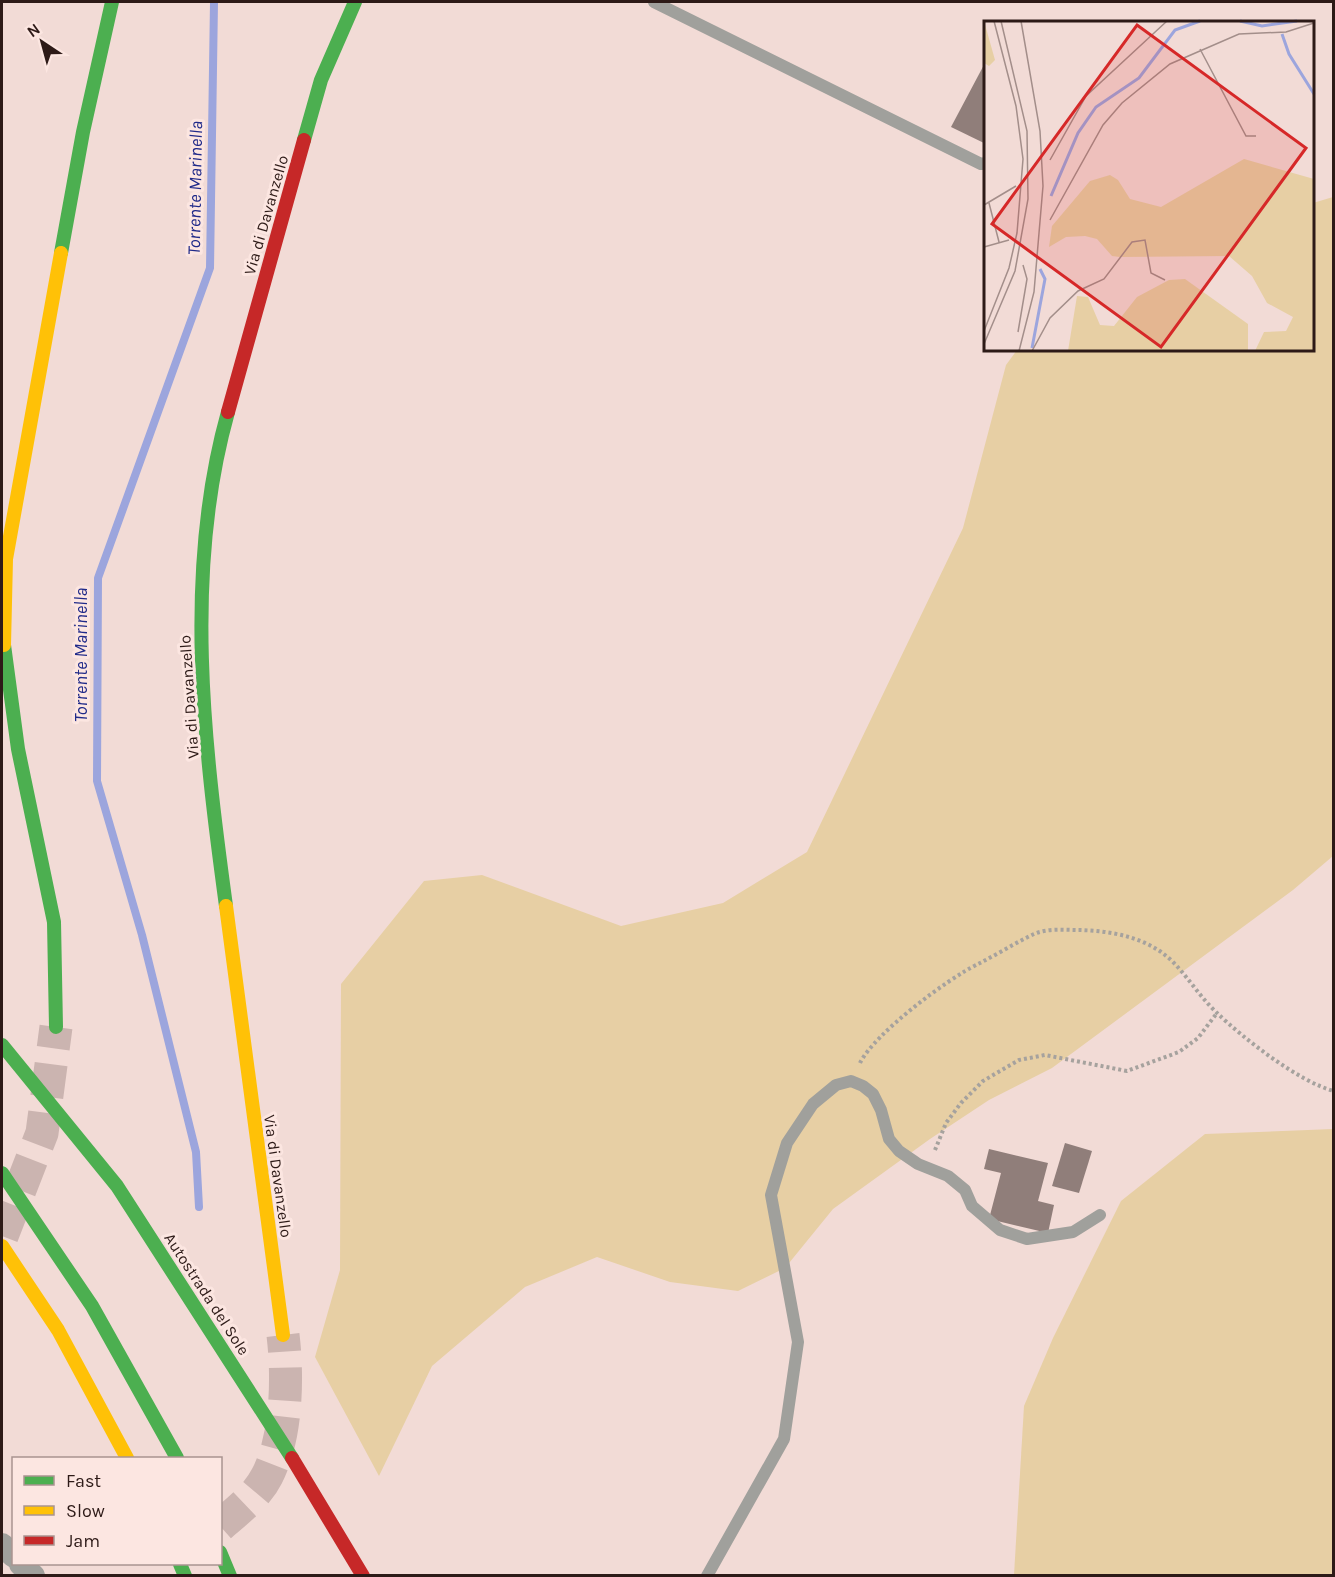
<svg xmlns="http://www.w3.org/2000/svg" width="1335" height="1577" viewBox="0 0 1335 1577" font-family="Karla,sans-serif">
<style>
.green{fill:#e7cfa4}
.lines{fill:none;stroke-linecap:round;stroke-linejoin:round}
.stream{stroke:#9ca5dd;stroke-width:8}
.building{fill:#907e7a}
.secondary-tunnel{stroke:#cbb4b0;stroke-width:33;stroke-dasharray:33 16;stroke-linecap:butt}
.path{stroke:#a6a29e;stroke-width:4;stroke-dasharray:3 3;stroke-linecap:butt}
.lane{stroke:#a0a09c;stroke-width:12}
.street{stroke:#a0a09c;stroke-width:24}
.fast{stroke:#4caf50;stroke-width:14}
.slow{stroke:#ffc107;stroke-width:14}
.jam{stroke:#c62828;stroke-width:14}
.fast-bridge{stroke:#4caf50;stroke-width:14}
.jam-bridge{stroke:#c62828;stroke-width:14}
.labels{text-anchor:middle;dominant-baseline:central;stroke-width:6;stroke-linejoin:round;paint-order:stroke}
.street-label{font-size:16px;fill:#2d1a17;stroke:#fce6e1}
.water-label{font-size:18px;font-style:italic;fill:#202a89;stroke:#fce6e1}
.inset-river{fill:none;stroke:#9ca5dd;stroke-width:3}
.inset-road{fill:none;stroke:#a38e8a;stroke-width:1.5}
.view{fill:#d62828;fill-opacity:0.15;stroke:#d62828;stroke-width:3}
.inset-edge{fill:none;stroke:#2d1a17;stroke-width:3}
</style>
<rect width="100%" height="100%" fill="#f2dbd6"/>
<g class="green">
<path d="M1333 197V856L1293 890 1052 1068 989 1100 930 1139 833 1209 785 1268 738 1291 670 1282 597 1257 525 1287 432 1366 379 1476 315 1357 340 1270 341 984 424 881 482 875 621 926 723 903 807 852 963 528 1006 365 1017 350H1312L1313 203Z"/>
<path d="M1333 1129V1575H1014L1024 1406 1053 1338 1121 1201 1205 1134Z"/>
</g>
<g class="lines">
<path class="stream" d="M199 1207 196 1152 142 935 97 781 98 578 210 268 214 2"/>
</g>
<g class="building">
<path d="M986 61V144L951 127Z"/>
<path d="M1065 1143 1092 1151 1079 1193 1052 1186Z"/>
<path d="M989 1149 1048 1163 1038 1201 1054 1205 1048 1233 989 1219 1001 1173 984 1169Z"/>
</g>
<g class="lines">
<g class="secondary-tunnel">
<path d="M2 1236 42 1133 56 1027"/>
<path d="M220 1526C237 1511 257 1496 267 1476 287 1437 288 1377 283 1335"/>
</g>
<g class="path">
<path d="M860 1063C874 1034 947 979 978 964 996 955 1015 943 1034 934 1048 928 1064 930 1079 930 1112 931 1147 937 1172 961 1188 977 1200 997 1217 1013 1243 1038 1299 1082 1334 1091"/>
<path d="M935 1150 946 1123 961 1103 983 1081 1019 1060 1045 1055 1127 1071 1179 1052 1198 1038 1217 1013"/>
</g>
<g class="lane">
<path d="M654 2 981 164 986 163"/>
<path d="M707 1576 784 1439 798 1342 771 1195 787 1143 813 1104 836 1085 851 1081 863 1086 873 1094 881 1110 889 1139 899 1151 918 1164 948 1176 965 1190 972 1206 1000 1230 1027 1239 1073 1232 1100 1215"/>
</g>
<g class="street">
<path d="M2 1545 14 1556"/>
<path d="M21 1564 33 1576"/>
</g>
<g class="fast">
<path d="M304 140 321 80 355 2"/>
<path d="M61 253 83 132 112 2"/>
<path d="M4 645 18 749 54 922 56 1027"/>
<path d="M226 906C204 744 183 572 228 412"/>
<path d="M220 1552 230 1576"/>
<path d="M180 1564 185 1576"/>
</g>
<g class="slow">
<path d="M4 645 6 559 61 253"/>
<path d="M226 906 283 1335"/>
<path d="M2 1246 58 1330 127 1458"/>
</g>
<path class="jam" d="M228 412 304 140"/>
<g class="fast-bridge">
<path d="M2 1045 117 1186 292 1458"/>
<path d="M2 1173 92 1306 177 1458"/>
</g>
<path class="jam-bridge" d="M292 1458 363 1576"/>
</g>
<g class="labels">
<g class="street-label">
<text transform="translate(266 215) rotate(-74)">Via di Davanzello</text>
<text transform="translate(189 697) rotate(-94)">Via di Davanzello</text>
<text transform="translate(278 1176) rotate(82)">Via di Davanzello</text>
<text transform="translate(207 1294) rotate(57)">Autostrada del Sole</text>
</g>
<g class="water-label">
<text transform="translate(195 188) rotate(-89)">Torrente Marinella</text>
<text transform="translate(81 655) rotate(-90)">Torrente Marinella</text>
</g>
</g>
<g transform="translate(984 21)">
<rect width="330" height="330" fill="#f2dbd6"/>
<path d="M0 0 11 39 5 45 0 42ZM260 138 330 158V330H271L280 311 302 310 309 296 283 282 268 255 245 235 136 236 128 235 113 218 101 215 82 216 65 226 68 205 106 160 126 154 134 159 146 178 177 186ZM201 258 264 303V330H84L93 275 104 276 116 304 130 305 153 276 185 259Z" fill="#e7cfa4"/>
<path class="inset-river" d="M256 0 278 5 313 0M298 13 305 33 330 73M67 175 94 112 112 86 155 57 191 9 216 0M48 327 61 258 56 248"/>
<path class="inset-road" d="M216 28 262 115H272M66 139 102 75 183 0M5 182 15 221M0 184 32 165M66 199 119 104 138 82 186 43 255 13 302 11 330 2M0 226 25 219M0 310 25 247 33 212 39 138 32 85 10 0M34 311 43 258 39 244M0 323 31 250 44 178 43 110 17 0M35 330 50 271 59 165 56 110 37 0M48 330 66 297 94 270 120 258 148 221 161 219 167 252 181 259"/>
<path class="view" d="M153 4 322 127 177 326 8 203Z"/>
<rect width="330" height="330" class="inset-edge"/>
</g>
<rect width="1335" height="1577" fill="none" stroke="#2d1a17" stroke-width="6"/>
<rect x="12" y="1457" width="210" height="108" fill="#fce6e1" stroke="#a99490" stroke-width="1.5"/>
<rect x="24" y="1476" width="30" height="9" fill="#4caf50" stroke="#a99490" stroke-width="1.5"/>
<text x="66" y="1487" font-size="18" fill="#2d1a17">Fast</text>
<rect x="24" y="1506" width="30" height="9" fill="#ffc107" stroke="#a99490" stroke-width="1.5"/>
<text x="66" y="1517" font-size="18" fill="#2d1a17">Slow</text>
<rect x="24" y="1536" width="30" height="9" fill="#c62828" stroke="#a99490" stroke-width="1.5"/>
<text x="66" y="1547" font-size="18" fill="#2d1a17">Jam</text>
<g transform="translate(42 42) rotate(324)" stroke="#fce6e1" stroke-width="4.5" paint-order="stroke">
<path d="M0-4.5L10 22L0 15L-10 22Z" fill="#2d1a17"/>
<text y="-9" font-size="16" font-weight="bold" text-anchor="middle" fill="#2d1a17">N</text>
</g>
</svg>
